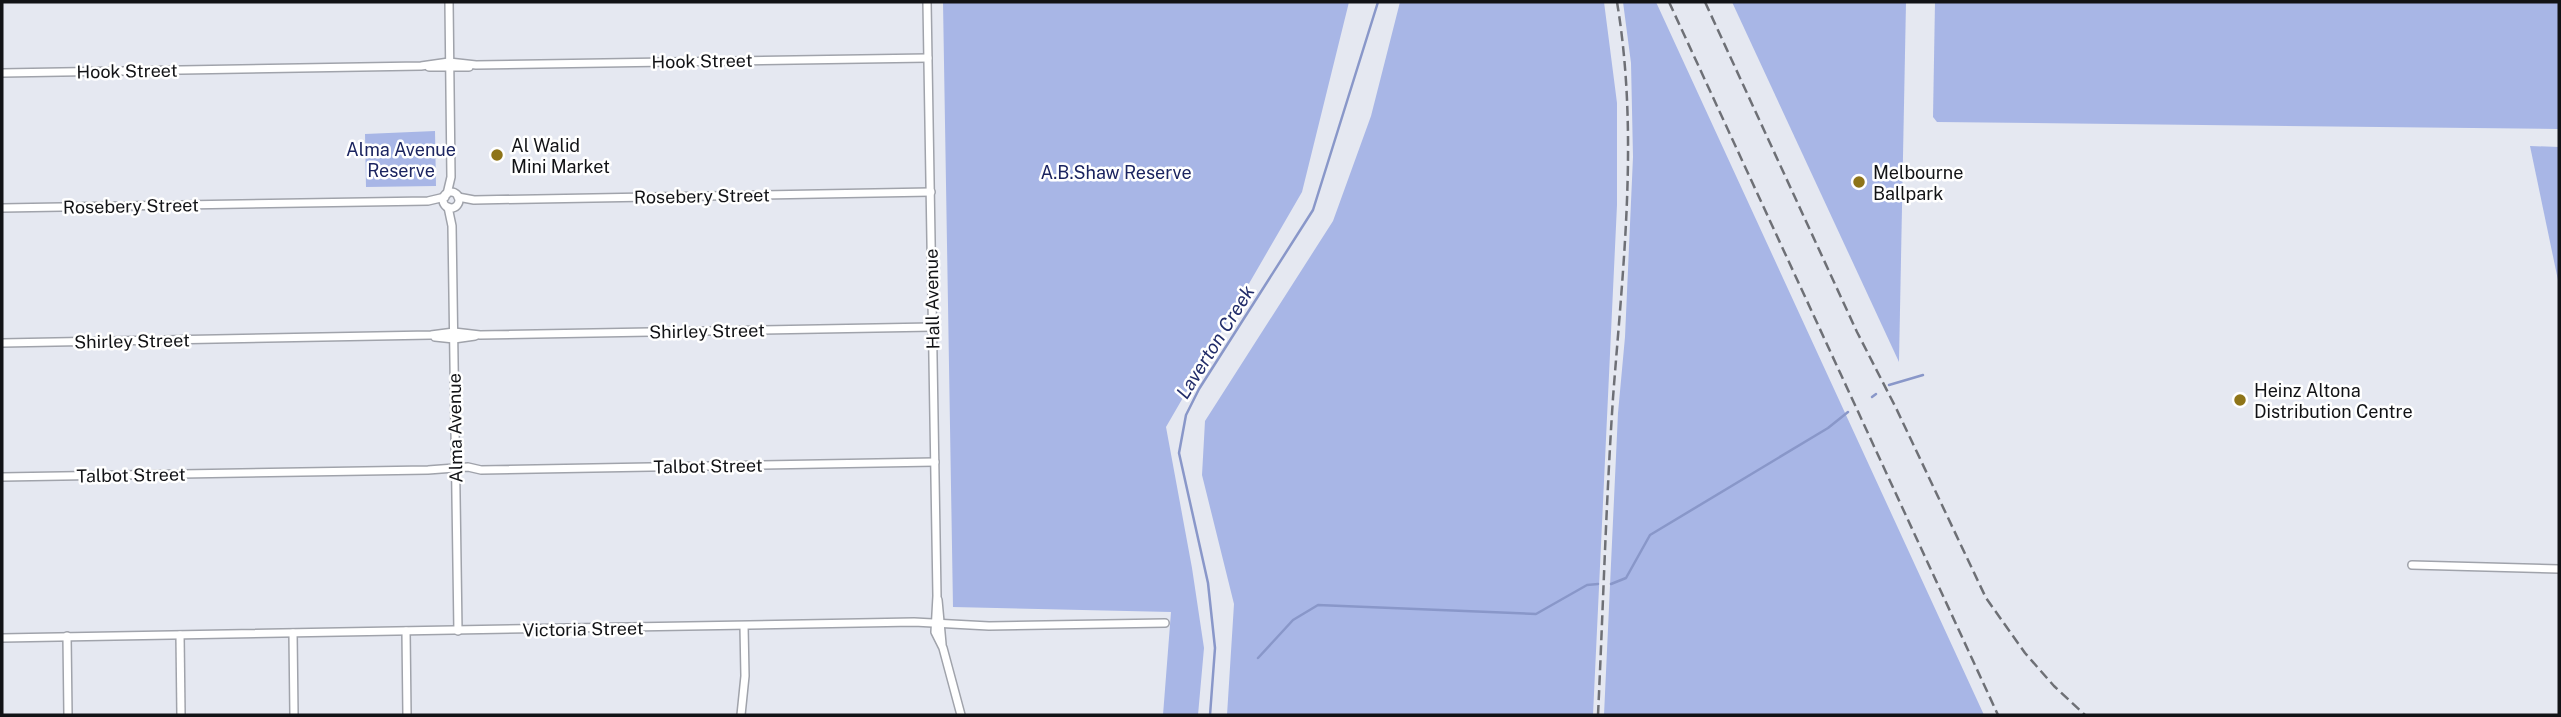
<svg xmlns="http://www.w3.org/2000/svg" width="2561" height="717" viewBox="0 0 2561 717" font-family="'Public Sans',sans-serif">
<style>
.green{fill:#a8b6e6}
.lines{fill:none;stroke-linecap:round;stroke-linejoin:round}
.stream{stroke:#8997c9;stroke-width:2.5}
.minor-casing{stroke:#a0a3ab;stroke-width:10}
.minor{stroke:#fff;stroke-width:7}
.rail{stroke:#6e7076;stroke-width:2.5;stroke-dasharray:10 5;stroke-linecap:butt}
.poi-dot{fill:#8e7418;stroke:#fff;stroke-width:2.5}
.labels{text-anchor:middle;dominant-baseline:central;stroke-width:5;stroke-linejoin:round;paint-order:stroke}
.street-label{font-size:18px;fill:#121316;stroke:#fff}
.poi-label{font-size:18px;fill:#121316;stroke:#fff;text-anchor:start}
.park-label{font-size:18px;fill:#1b2460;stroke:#fff}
.water-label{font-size:19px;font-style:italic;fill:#222d6a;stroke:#fff}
</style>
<rect width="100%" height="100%" fill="#e5e8f1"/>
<g class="green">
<path d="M943 2H1349L1302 192 1166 427 1192 568 1204 648 1198 715H1163L1171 612 953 607Z"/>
<path d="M1400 2H1604L1617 103V205L1593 715H1227L1234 604 1202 475 1205 421 1333 221 1371 116Z"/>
<path d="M1623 2H1656L1984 715H1604L1618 413 1625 337 1633 157 1631 63Z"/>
<path d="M1732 2H1906L1899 362Z"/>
<path d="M1935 2H2559V129L1937 122 1933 117Z"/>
<path d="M435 131 436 186 366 187 365 134Z"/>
<path d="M2530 146 2559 147V285Z"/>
</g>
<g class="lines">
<g class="stream">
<path d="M1889 385 1923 375"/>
<path d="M1872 397 1876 394"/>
<path d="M1611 584 1626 578 1650 535 1828 428 1848 412"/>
<path d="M1258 658 1293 620 1318 605 1536 614 1587 585 1598 584"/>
<path d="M1210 715 1215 648 1208 583 1179 453 1186 415 1199 389 1313 210 1378 2"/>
</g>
<defs>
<g id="minor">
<path d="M927 2 937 596 935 632 943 648 961 715"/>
<path d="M429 67H469"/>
<path d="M2 73 421 66 449 62 476 65 928 58"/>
<circle cx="451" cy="200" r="8"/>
<path d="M447 194 451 177 449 2"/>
<path d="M458 197 474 200 931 192"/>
<path d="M448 207 452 226 458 631"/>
<path d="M2 208 428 201 445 197"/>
<path d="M435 337 454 339 475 336"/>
<path d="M2 343 431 335 454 332 480 335 933 327"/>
<path d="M2 477 428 470 468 467 481 470 935 462"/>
<path d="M2412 565 2559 569"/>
<path d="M938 600 942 644"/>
<path d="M406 631 407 715"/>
<path d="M293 633 294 715"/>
<path d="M180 635 181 715"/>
<path d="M67 636 68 715"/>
<path d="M2 638 914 622 989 626 1165 623"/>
<path d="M741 715 745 676 744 626"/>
</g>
</defs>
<use href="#minor" class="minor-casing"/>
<use href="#minor" class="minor"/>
<g class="rail">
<path d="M1669 2 1998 715"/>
<path d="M1705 2 1857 332 1896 408 1986 598 2025 653 2054 686 2085 715"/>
<path d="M1598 715C1603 610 1606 503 1613 398 1623 266 1639 134 1617 2"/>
</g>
</g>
<g class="poi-dot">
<circle cx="497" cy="155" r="7"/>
<circle cx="1859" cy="182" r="7"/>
<circle cx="2240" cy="400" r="7"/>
</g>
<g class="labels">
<g class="street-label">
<text transform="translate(702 61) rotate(-1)">Hook Street</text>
<text transform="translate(127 71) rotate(-1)">Hook Street</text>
<text transform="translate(702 196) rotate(-1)">Rosebery Street</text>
<text transform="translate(131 206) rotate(-1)">Rosebery Street</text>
<text transform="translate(932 299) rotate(-91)">Hall Avenue</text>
<text transform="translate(707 331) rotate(-1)">Shirley Street</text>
<text transform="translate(132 341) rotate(-1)">Shirley Street</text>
<text transform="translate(455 428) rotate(-91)">Alma Avenue</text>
<text transform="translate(708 466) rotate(-1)">Talbot Street</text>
<text transform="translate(131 475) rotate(-1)">Talbot Street</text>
<text transform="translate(583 629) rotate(-1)">Victoria Street</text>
</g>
<g class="poi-label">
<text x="511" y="145">Al Walid<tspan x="511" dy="21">Mini Market</tspan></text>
<text x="1873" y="172">Melbourne<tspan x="1873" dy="21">Ballpark</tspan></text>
<text x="2254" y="390">Heinz Altona<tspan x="2254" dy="21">Distribution Centre</tspan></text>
</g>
<g class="park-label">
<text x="401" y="149">Alma Avenue<tspan x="401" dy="21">Reserve</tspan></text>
<text x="1116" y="172">A.B.Shaw Reserve</text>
</g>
<g class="water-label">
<text transform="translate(1215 342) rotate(-58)">Laverton Creek</text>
</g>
</g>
<rect width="2561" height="717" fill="none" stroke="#121316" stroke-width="7"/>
</svg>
